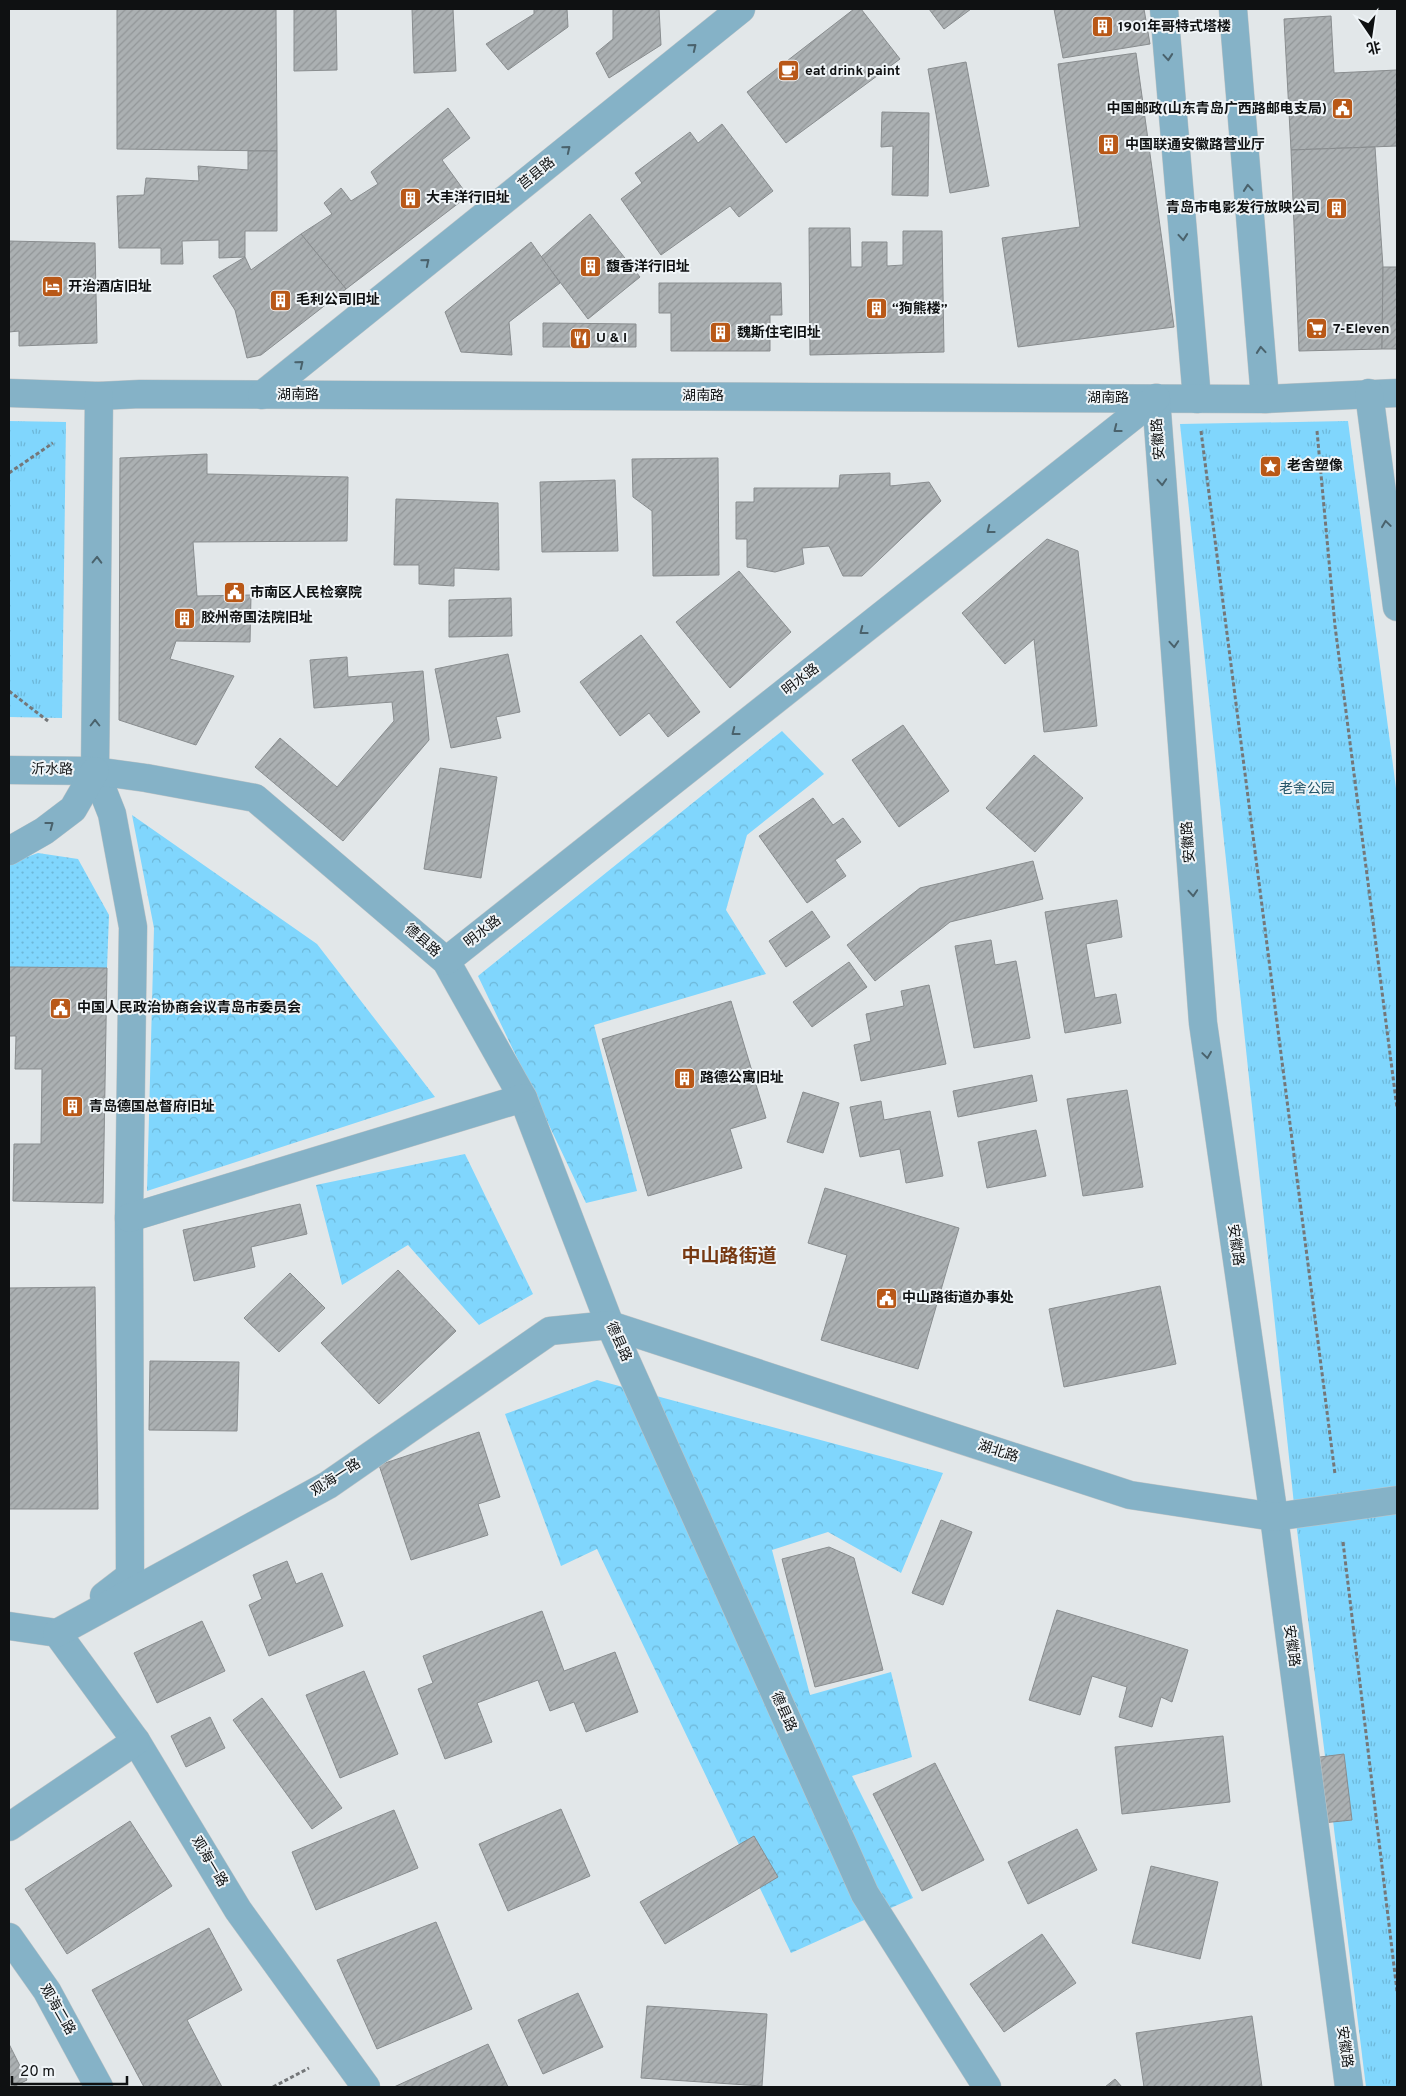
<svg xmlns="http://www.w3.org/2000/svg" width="1406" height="2096" viewBox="0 0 1406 2096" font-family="Overpass,'Noto Sans SC',sans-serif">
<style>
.forest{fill:url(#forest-crowns)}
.park{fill:url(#park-tufts)}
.garden{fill:url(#garden-dots)}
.building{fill:url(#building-hatch);stroke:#898d8f}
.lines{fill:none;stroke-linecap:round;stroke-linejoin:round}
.minor-casing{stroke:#c0c5c7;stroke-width:29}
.path{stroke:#747779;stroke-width:3;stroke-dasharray:4 2.5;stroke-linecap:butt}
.minor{stroke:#85b2c7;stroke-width:28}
.oneway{stroke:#4a626c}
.labels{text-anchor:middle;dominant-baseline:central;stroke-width:4;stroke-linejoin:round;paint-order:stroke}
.poi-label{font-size:14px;font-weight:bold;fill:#0f1112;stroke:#eff4f7;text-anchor:start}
.street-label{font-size:14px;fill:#0f1112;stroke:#eff4f7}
.park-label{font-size:14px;fill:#24566a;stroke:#eff4f7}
.district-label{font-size:19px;font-weight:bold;fill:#773912;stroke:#eff4f7}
</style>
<defs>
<pattern id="forest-crowns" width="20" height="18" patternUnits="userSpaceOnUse" patternTransform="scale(1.25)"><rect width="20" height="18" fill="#80d6fd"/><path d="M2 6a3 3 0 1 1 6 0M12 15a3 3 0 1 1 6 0" fill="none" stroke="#6db7d8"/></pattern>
<pattern id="park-tufts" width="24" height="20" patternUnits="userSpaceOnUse" patternTransform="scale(1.25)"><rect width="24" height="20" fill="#80d6fd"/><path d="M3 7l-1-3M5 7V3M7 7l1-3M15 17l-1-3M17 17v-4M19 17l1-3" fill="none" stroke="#6db7d8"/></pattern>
<pattern id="garden-dots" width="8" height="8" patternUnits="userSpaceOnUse" patternTransform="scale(1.25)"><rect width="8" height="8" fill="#80d6fd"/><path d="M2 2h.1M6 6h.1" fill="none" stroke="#6db7d8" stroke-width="1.8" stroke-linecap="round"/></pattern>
<pattern id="building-hatch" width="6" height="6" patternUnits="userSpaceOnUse" patternTransform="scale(1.25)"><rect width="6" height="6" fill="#abb0b2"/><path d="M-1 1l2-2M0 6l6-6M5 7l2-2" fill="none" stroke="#929698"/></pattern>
</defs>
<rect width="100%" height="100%" fill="#e2e7e9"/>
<g class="forest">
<path d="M782 731 824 774 747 835 726 910 766 974 594 1025 637 1191 586 1203 478 976Z"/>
<path d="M132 815 317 944 435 1097 147 1191 154 928Z"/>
<path d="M465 1154 533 1294 479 1325 408 1245 342 1285 316 1185Z"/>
<path d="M597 1380 943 1473 901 1573 828 1532 772 1550 810 1695 891 1672 912 1757 852 1776 913 1898 791 1953 597 1549 561 1566 505 1414Z"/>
</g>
<g class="park">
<path d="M9 421 66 422 62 718 9 717Z"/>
<path d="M1348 421 1397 796V2087H1366L1295 1514 1180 424Z"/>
</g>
<path class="garden" d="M38 853 78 859 109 915 107 968 9 967V863Z"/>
<g class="building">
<path d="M117 9H276L277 151 117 149Z"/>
<path d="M294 9H336L337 70 294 71Z"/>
<path d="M412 9H453L456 71 414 73Z"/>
<path d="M534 9H567L568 27 508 70 486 44 534 14Z"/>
<path d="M613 9H659L661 45 609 78 596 53 613 39Z"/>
<path d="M854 9H861L900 59 786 143 747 92Z"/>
<path d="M929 9H971L944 29Z"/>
<path d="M1054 9H1144L1150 44 1063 58Z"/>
<path d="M1331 16 1334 73 1397 70V146L1291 150 1284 19Z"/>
<path d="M1136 53 1174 327 1018 347 1002 238 1080 227 1058 64Z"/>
<path d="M966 62 989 186 950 193 928 69Z"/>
<path d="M448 108 470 138 442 160 468 196 346 289 301 234 332 214 324 203 341 188 351 201 378 184 371 172Z"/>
<path d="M882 112 929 113 928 196 892 195 893 146 881 147Z"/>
<path d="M722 124 773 191 739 217 730 206 661 255 621 199 642 183 635 173 690 132 698 143Z"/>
<path d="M1375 147 1383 267 1382 349 1299 351 1291 150Z"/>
<path d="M248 151H277V231H245V257L219 258V240L182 241 183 264H161V248H119L117 196 144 195 146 178 199 181 198 166 248 170Z"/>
<path d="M590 214 640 277 588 319 541 257Z"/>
<path d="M809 228H850L851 267H862V242H887V266L903 265V231H942L944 352 810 355Z"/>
<path d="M301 234 346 289 261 355 247 358 235 310 213 276 245 257 251 270Z"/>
<path d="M9 241 95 243 97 343 19 346V331L9 332Z"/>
<path d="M531 242 560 283 509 322 512 355 461 352 445 312Z"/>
<path d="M1383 267H1397V349H1382Z"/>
<path d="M659 283H781L782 315H770V351H671V313H659Z"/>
<path d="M543 323 636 324V347H543Z"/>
<path d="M207 454V474L348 477 347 541 193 542 197 596 251 595 250 642 176 641 170 659 234 676 196 745 119 720 120 458Z"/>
<path d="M718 458 719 575 653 576 652 511 633 497 632 459Z"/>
<path d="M890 473V486L929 482 941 501 862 576H843L829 546 802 548 804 564 775 572 747 567V539H736V502H754V488H839L840 475Z"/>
<path d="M615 480 618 551 542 552 540 482Z"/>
<path d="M396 499 498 503 499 570 454 568V586L419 584V565H394Z"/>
<path d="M1047 539 1078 551 1097 726 1044 732 1034 639 1005 664 962 613Z"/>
<path d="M739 571 791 632 730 688 676 622Z"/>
<path d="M511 598 512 636 449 637V600Z"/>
<path d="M641 635 700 712 668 737 649 713 620 736 580 682Z"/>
<path d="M508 654 520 712 496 717 501 738 451 748 435 669Z"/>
<path d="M347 657 348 677 423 671 429 740 343 841 255 767 280 738 337 787 394 721 392 702 314 708 310 660Z"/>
<path d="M903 725 949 791 899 827 852 760Z"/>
<path d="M1034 755 1083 798 1035 852 986 808Z"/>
<path d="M440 768 497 777 481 878 424 869Z"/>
<path d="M813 798 833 825 843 818 861 842 835 860 846 876 807 903 759 836Z"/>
<path d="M1033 861 1043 899 950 922 875 981 847 945 920 888Z"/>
<path d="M1117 900 1122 937 1086 944 1095 998 1116 994 1121 1023 1065 1033 1045 912Z"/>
<path d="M812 911 830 937 786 967 769 941Z"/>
<path d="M991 940 995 965 1016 961 1030 1038 974 1048 955 946Z"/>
<path d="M849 962 867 987 812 1027 793 1002Z"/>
<path d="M9 967 107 968 103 1203 13 1201 14 1144H41L42 1069H15L16 1036H9Z"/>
<path d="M929 985 946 1064 861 1081 854 1045 871 1041 866 1014 904 1006 901 991Z"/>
<path d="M731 1001 766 1118 730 1129 742 1168 648 1196 602 1039Z"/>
<path d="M1032 1075 1037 1101 958 1117 953 1091Z"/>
<path d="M1127 1090 1143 1187 1083 1196 1067 1099Z"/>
<path d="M803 1092 839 1103 823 1153 787 1142Z"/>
<path d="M881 1101 884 1120 930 1111 943 1176 906 1183 900 1149 860 1157 850 1107Z"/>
<path d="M1036 1130 1046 1176 987 1188 978 1142Z"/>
<path d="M825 1188 959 1228 918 1369 821 1340 847 1255 808 1243Z"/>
<path d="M300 1204 307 1234 251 1247 255 1267 194 1281 183 1230Z"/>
<path d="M398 1270 456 1331 379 1404 321 1343Z"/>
<path d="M290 1273 325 1308 279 1352 244 1318Z"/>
<path d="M1160 1286 1176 1364 1064 1387 1049 1309Z"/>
<path d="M95 1287 98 1509H9V1288Z"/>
<path d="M150 1361 239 1362 237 1431 149 1430Z"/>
<path d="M479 1432 500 1497 478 1504 488 1535 411 1560 379 1465Z"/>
<path d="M941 1520 972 1532 943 1605 912 1593Z"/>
<path d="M829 1547 854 1558 883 1670 815 1687 782 1559Z"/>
<path d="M287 1561 296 1584 322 1573 343 1626 269 1656 249 1605 262 1599 253 1575Z"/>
<path d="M1057 1610 1188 1650 1172 1702 1161 1697 1152 1727 1119 1717 1127 1687 1092 1676 1080 1715 1029 1700Z"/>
<path d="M542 1611 564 1671 615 1652 638 1712 586 1732 574 1702 550 1711 538 1680 477 1703 492 1742 445 1759 418 1689 433 1683 423 1656Z"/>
<path d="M202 1621 225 1671 157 1703 134 1653Z"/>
<path d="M364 1671 398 1754 340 1778 306 1695Z"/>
<path d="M262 1698 342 1808 312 1829 233 1720Z"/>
<path d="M210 1717 225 1748 186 1767 171 1736Z"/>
<path d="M1223 1736 1230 1802 1122 1814 1115 1747Z"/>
<path d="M1344 1754 1352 1820 1322 1823 1312 1758Z"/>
<path d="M935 1763 984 1860 922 1891 873 1794Z"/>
<path d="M561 1809 590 1876 508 1911 479 1844Z"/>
<path d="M394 1810 418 1868 316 1910 292 1852Z"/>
<path d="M130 1821 172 1886 67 1954 25 1889Z"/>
<path d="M1077 1829 1097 1870 1028 1904 1008 1862Z"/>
<path d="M754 1836 778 1877 665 1944 640 1902Z"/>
<path d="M1151 1866 1218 1882 1200 1959 1132 1943Z"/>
<path d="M436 1922 472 2009 377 2049 337 1960Z"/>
<path d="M209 1928 242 1990 187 2020 222 2087H144L92 1990Z"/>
<path d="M1042 1934 1076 1983 1004 2032 970 1984Z"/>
<path d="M578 1993 603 2047 543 2074 518 2020Z"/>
<path d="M647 2006 767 2014 762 2086 641 2078Z"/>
<path d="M1252 2016 1262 2087H1144L1136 2033Z"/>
<path d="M9 2044 27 2080 13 2087H9Z"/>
<path d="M488 2044 508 2087H394Z"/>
<path d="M1115 2079 1122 2087H1105Z"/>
</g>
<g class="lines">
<defs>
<g id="minor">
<path d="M1164 9 1197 399"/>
<path d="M1233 9 1265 399"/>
<path d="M9 393 99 396 140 394 1265 399 1397 393"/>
<path d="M1369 393 1397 607"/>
<path d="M262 395 741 9"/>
<path d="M99 396 95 771 112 814 133 927 129 1218 130 1576 104 1596"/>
<path d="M1156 398 1203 1023 1274 1517 1349 2087"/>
<path d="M9 770 95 771 146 778 255 798 446 961 523 1098 610 1325 865 1894 987 2087"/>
<path d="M9 851 44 831 73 809 95 771"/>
<path d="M446 961 1156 398"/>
<path d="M129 1218 523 1098"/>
<path d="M9 1626 57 1633 136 1741 238 1910 366 2087"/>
<path d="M57 1633 328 1485 550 1331 610 1325 1130 1495 1274 1517 1397 1500"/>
<path d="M9 1827 136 1741"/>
<path d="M9 1937 47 1991 99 2087"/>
</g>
</defs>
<use href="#minor" class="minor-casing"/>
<g class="path">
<path d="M1201 431 1335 1474"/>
<path d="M1317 431 1335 626 1397 1108"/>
<path d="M9 473 53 443"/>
<path d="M9 691 48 721"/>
<path d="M1343 1542 1397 1991"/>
<path d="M273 2087 309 2068"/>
</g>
<use href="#minor" class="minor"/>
</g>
<defs><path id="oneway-chevron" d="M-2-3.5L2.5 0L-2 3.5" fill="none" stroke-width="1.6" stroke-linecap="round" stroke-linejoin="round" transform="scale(1.25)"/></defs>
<g class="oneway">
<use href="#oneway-chevron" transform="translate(693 47) rotate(-39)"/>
<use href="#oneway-chevron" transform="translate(1168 57) rotate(85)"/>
<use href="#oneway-chevron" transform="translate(567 149) rotate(-39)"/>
<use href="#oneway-chevron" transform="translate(1248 188) rotate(-95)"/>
<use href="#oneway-chevron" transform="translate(1183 237) rotate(85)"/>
<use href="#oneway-chevron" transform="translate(426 262) rotate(-39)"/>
<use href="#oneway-chevron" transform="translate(1261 350) rotate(-95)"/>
<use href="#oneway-chevron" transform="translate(300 364) rotate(-39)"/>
<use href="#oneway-chevron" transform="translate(1117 429) rotate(142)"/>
<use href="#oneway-chevron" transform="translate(1162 482) rotate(86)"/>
<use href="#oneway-chevron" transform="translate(1386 524) rotate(-98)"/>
<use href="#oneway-chevron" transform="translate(990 530) rotate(142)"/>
<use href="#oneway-chevron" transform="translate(97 560) rotate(-89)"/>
<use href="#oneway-chevron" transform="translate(863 631) rotate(142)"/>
<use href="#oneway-chevron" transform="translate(1174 644) rotate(86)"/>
<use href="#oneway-chevron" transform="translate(95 723) rotate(-90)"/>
<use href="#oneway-chevron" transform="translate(735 732) rotate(142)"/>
<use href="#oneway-chevron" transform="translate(50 825) rotate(-37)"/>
<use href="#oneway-chevron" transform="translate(1193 893) rotate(86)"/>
<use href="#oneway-chevron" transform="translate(1207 1055) rotate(82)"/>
</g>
<defs>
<symbol id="building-square" viewBox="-11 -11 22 22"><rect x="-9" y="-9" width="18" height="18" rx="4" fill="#b95817" stroke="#eff4f7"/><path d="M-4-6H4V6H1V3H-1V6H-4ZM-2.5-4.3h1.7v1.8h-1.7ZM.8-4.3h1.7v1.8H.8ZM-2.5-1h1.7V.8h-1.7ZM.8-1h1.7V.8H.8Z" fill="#fff"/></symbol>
<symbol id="cafe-square" viewBox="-11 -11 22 22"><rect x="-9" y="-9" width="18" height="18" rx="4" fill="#b95817" stroke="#eff4f7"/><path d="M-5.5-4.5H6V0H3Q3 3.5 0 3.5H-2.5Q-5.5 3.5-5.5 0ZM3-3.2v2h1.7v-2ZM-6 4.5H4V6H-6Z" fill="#fff"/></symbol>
<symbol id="civic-square" viewBox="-11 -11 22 22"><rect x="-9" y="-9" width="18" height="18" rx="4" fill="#b95817" stroke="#eff4f7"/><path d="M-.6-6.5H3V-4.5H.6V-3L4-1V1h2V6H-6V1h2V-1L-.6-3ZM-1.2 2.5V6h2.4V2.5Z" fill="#fff"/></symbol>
<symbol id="hotel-square" viewBox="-11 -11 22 22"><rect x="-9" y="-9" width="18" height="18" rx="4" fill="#b95817" stroke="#eff4f7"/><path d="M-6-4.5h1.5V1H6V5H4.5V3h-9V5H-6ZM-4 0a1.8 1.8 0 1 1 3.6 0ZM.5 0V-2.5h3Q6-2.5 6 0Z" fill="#fff"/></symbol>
<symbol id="supermarket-square" viewBox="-11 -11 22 22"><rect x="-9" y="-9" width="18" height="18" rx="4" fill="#b95817" stroke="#eff4f7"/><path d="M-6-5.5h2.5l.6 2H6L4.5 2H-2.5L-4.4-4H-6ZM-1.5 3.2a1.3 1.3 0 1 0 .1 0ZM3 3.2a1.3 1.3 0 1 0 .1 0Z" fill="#fff"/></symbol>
<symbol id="restaurant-square" viewBox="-11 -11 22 22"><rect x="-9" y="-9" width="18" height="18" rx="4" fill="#b95817" stroke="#eff4f7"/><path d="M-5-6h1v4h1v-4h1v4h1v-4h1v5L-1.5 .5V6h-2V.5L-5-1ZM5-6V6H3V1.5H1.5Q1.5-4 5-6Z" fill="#fff"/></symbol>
<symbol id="sight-square" viewBox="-11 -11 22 22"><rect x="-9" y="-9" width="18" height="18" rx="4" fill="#b95817" stroke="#eff4f7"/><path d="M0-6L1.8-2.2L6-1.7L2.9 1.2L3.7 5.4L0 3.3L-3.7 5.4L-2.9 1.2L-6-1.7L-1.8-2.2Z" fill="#fff"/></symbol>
</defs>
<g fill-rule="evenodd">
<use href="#building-square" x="1090" y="14" width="25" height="25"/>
<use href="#cafe-square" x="776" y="58" width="25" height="25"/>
<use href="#civic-square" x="1330" y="96" width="25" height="25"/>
<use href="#building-square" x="1096" y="132" width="25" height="25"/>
<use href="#building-square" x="398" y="186" width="25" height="25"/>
<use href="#building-square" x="1324" y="196" width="25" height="25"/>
<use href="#building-square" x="578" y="254" width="25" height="25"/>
<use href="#hotel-square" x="40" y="274" width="25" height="25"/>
<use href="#building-square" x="268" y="288" width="25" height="25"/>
<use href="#building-square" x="864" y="296" width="25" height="25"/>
<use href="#supermarket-square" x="1304" y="316" width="25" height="25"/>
<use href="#building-square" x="708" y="320" width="25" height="25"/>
<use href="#restaurant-square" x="568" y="326" width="25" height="25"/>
<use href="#sight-square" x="1258" y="454" width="25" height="25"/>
<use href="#civic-square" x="222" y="580" width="25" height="25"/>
<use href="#building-square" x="172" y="606" width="25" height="25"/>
<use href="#civic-square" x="48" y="996" width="25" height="25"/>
<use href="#building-square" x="672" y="1066" width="25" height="25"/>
<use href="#building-square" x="60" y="1094" width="25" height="25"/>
<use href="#civic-square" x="874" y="1286" width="25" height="25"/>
</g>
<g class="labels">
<g class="poi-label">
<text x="1118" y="27">1901年哥特式塔楼</text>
<text x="805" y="71">eat drink paint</text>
<text x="1327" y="109" text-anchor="end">中国邮政(山东青岛广西路邮电支局)</text>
<text x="1125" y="145">中国联通安徽路营业厅</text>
<text x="426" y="198">大丰洋行旧址</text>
<text x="1320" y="208" text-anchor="end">青岛市电影发行放映公司</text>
<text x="606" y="267">馥香洋行旧址</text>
<text x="68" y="287">开治酒店旧址</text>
<text x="296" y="300">毛利公司旧址</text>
<text x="892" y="309">“狗熊楼”</text>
<text x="1333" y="329">7-Eleven</text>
<text x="737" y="333">魏斯住宅旧址</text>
<text x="596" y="338">U &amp; I</text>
<text x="1287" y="466">老舍塑像</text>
<text x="250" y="593">市南区人民检察院</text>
<text x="201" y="618">胶州帝国法院旧址</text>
<text x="77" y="1008">中国人民政治协商会议青岛市委员会</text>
<text x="700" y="1078">路德公寓旧址</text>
<text x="89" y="1107">青岛德国总督府旧址</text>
<text x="902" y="1298">中山路街道办事处</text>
</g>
<g class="street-label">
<text transform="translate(537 174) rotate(-39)">莒县路</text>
<text x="298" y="395">湖南路</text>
<text x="703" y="396">湖南路</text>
<text x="1108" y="398">湖南路</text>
<text transform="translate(1159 439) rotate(-94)">安徽路</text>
<text transform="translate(801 680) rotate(-38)">明水路</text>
<text transform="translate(52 770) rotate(1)">沂水路</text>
<text transform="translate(1189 842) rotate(-94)">安徽路</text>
<text transform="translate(483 932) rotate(-38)">明水路</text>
<text transform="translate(422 941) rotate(41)">德县路</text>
<text transform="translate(1235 1245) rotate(82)">安徽路</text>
<text transform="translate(618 1342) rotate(66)">德县路</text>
<text transform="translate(998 1452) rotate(18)">湖北路</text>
<text transform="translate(336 1478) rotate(-33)">观海一路</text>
<text transform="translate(1291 1646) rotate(82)">安徽路</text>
<text transform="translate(783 1712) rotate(66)">德县路</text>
<text transform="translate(209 1862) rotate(59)">观海一路</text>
<text transform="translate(57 2010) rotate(60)">观海二路</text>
<text transform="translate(1344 2047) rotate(82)">安徽路</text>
</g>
<g class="park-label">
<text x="1307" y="789">老舍公园</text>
</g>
<g class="district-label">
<text x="729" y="1257">中山路街道</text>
</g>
</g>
<rect width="1406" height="2096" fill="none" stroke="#0f1112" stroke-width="20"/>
<g transform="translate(1371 35) rotate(167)" stroke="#eff4f7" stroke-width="4" paint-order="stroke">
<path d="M0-4L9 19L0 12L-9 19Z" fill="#0f1112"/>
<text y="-8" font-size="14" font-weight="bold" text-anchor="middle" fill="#0f1112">北</text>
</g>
<path d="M12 2076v8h115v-8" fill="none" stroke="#0f1112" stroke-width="2.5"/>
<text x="20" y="2076" font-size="15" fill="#0f1112" stroke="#eff4f7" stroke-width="4" paint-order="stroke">20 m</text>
</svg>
